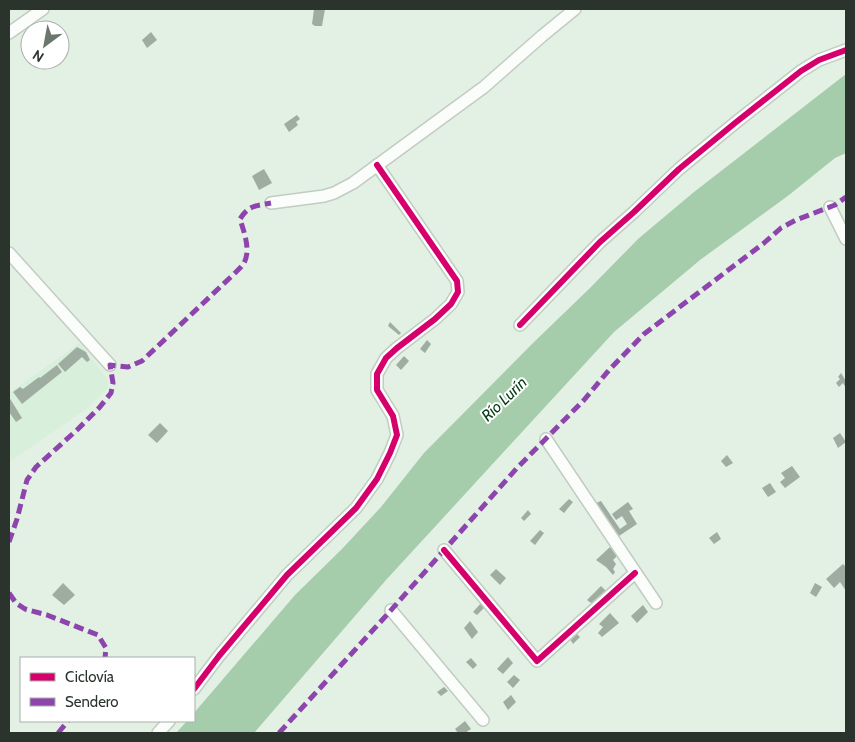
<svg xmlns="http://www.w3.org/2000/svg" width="855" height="742" viewBox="0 0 855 742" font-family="Cabin,sans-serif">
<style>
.built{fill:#d8efdb}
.water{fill:#a5ccab}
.building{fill:#9eada0}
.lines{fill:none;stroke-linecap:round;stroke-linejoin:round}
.minor-casing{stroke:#c2ccc3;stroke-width:14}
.minor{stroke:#fbfdfb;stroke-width:11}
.quiet{stroke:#8e44ad;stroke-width:5;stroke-dasharray:10 5;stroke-linecap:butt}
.cycleway-casing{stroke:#fff;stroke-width:9}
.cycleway{stroke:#d6006c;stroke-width:6}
.labels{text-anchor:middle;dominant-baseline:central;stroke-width:4;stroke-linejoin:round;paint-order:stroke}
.water-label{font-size:16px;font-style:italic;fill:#033d16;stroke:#fff}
</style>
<rect width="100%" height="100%" fill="#e3f0e4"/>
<path class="built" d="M80 343 108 380V388L94 401 89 407 9 462V393Z"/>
<path class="water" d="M846 74V153L835 158 789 195 700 260 614 332 386 580 254 733H176L187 721H194V713L295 595 342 549 381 507 424 453 533 343 590 288 638 239 694 192Z"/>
<g class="building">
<path d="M314 9H325L322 26H315L312 24Z"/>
<path d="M151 32 157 40 147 48 142 40Z"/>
<path d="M297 115 300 119 296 122 298 125 289 132 284 124Z"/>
<path d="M264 169 272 183 259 190 252 176Z"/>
<path d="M390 322 401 333 399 335 388 326Z"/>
<path d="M427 340 431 344 425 353 420 349Z"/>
<path d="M77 347 86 352 90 360 87 362 82 357 65 372 58 364Z"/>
<path d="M404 356 409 361 401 370 396 365Z"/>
<path d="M57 365 62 372 22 404 13 392 20 387 23 389 39 377 40 378Z"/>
<path d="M841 373 846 381V388L843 383 839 387 836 383 840 379 838 377Z"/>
<path d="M9 397 22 418 16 422 9 412Z"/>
<path d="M160 423 168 431 157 443 148 435Z"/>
<path d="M840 433 846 442 838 448 833 438Z"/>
<path d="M727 455 733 463 726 467 721 461Z"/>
<path d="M792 466 800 477 785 488 780 482 785 478 781 473Z"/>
<path d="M770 483 776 492 768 497 762 488Z"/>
<path d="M569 499 573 502 564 513 559 509Z"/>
<path d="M601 501 620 529 627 524 622 516 616 520 612 514 628 502 633 509 629 511 637 524 619 536 596 503Z"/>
<path d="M528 510 531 514 524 521 521 518Z"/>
<path d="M540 530 544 533 535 545 530 541Z"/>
<path d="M717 532 721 539 714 544 709 538Z"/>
<path d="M610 547 617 556 613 560 616 564 613 569 615 572 613 575 606 567 596 560Z"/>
<path d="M843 564 846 567V591L840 582 834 588 826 579Z"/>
<path d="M496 569 506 578 500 585 490 575Z"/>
<path d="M63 583 75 595 64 605 52 595Z"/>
<path d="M815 583 822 587 816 597 810 593Z"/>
<path d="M601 586 606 591 591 603 587 600Z"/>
<path d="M482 602 486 606 477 615 473 612Z"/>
<path d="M643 605 648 612 637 623 631 616Z"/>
<path d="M610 613 619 623 602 637 598 633 603 627 599 624Z"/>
<path d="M470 621 478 632 472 639 464 628Z"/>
<path d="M576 633 580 637 573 644 570 639Z"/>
<path d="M508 657 513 663 503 674 497 669Z"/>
<path d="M471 658 477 665 473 669 466 662Z"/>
<path d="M514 675 520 680 513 688 507 682Z"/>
<path d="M444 687 448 691 441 696 437 692Z"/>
<path d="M511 695 516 702 508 710 503 702Z"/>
<path d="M465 721 471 729 465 733H458L455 729Z"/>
</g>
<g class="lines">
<defs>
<g id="minor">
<path d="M9 33 43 9"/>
<path d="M271 203 324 196 334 193 353 183 484 87 542 36 575 9"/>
<path d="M830 207 846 239"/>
<path d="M9 253 110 365"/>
<path d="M520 325 600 242 634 212 679 169 735 123 801 71 819 60 846 50"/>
<path d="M546 439 656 603"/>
<path d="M444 550 537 661 635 573"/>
<path d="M391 610 483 720"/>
<path d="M194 689 219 656 287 575 356 508 377 479 390 453 397 435 393 416 377 390V374L386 358 397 348 435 319 451 304 458 292 457 281 377 165"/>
<path d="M158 733 169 721"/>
</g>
</defs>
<use href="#minor" class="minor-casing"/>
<use href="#minor" class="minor"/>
<g class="quiet">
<path d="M9 542 17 519 27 480 36 467 78 429 99 408 111 393 113 383 110 365 128 367 142 361 236 272C239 269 242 266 244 263 251 250 244 232 240 219 249 205 255 206 271 203"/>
<path d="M9 593 16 603 25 609 47 615 98 635 106 648 105 658"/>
<path d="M58 733 68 721"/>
<path d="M279 733 384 618 517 468 584 400 609 370 644 334 764 243 781 228 796 220 835 205 846 197"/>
</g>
<defs>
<g id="cycleway">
<path d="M520 325 600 242 634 212 679 169 735 123 801 71 819 60 846 50"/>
<path d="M444 550 537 661 635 573"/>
<path d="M194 689 219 656 287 575 356 508 377 479 390 453 397 435 393 416 377 390V374L386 358 397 348 435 319 451 304 458 292 457 281 377 165"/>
</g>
</defs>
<use href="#cycleway" class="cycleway-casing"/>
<use href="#cycleway" class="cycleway"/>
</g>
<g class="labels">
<g class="water-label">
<text transform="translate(504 399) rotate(-44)">Río Lurín</text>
</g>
</g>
<rect width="855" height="742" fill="none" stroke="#2b342c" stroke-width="20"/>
<rect x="20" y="657" width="175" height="65" fill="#ffffff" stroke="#aaaeab"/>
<rect x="30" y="673" width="25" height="8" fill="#d6006c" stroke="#aaaeab"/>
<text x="65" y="682" font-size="15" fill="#2b342c">Ciclovía</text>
<rect x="30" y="698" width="25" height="8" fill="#8e44ad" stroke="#aaaeab"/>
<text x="65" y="707" font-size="15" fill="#2b342c">Sendero</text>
<g transform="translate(45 45) rotate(212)"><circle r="24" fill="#ffffff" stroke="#aaaeab"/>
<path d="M0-4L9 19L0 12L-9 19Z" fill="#6b766c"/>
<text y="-8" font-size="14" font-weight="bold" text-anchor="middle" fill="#2b342c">N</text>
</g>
</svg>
